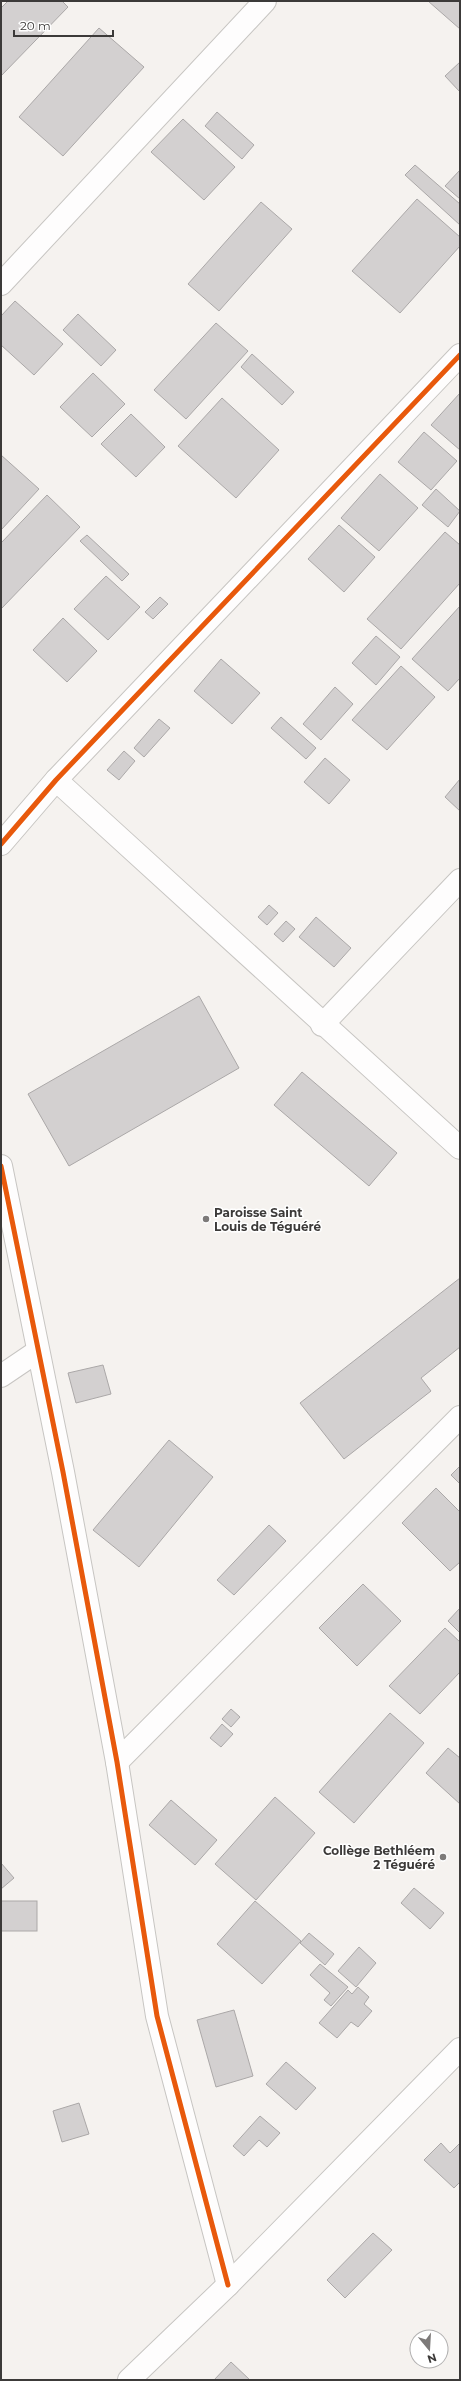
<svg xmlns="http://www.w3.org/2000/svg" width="461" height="2381" viewBox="0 0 461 2381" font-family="Montserrat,sans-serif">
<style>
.building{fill:#d3d0d0;stroke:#aba8a8}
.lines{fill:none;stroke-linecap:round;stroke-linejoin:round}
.minor-casing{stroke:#c7c5c2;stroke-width:24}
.minor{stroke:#fefdfd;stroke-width:22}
.cycleway-casing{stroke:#fff;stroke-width:8}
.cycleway{stroke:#e8590c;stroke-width:5}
.poi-dot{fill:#7d7a79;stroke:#fff;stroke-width:1.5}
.labels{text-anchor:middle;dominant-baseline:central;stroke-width:3;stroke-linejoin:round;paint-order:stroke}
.poi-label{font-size:12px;font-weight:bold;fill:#3c3a39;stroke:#fff;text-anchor:start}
</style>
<rect width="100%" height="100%" fill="#f5f2ef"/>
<g class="building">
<path d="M8 1H62L68 7 1 76V8Z"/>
<path d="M428 1H460V29Z"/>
<path d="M99 28 144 67 63 156 19 117Z"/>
<path d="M460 62V92L445 76Z"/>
<path d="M217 112 254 145 242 159 205 126Z"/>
<path d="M183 119 235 167 204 200 151 152Z"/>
<path d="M415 165 460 204V225L405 175Z"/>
<path d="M460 170V199L445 186Z"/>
<path d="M417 199 460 237V246L400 313 352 271Z"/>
<path d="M261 202 292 229 219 311 188 284Z"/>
<path d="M15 301 63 344 34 375 1 345V316Z"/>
<path d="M78 314 116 350 101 366 63 330Z"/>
<path d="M216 323 248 351 186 419 154 390Z"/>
<path d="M252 354 294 392 282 405 241 367Z"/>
<path d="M93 373 125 404 92 437 60 407Z"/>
<path d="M460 393V450L431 425Z"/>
<path d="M222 398 279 450 236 498 178 446Z"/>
<path d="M131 414 165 447 136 477 101 444Z"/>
<path d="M424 432 457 461 431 490 398 462Z"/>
<path d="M1 455 39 489 1 530Z"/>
<path d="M380 474 418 508 379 551 341 518Z"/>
<path d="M436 489 460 511 448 527 422 505Z"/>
<path d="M47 495 80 527 1 609V543Z"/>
<path d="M339 525 375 557 344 592 308 559Z"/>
<path d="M445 532 460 545V583L401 649 367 619Z"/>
<path d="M87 535 129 574 122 581 80 541Z"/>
<path d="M106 576 140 607 108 640 74 609Z"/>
<path d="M160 597 168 604 153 619 145 612Z"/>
<path d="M460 606V678L448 691 412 659Z"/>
<path d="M63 618 97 651 67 682 33 650Z"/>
<path d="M376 636 400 657 376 685 352 663Z"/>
<path d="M221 659 260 693 232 724 194 691Z"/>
<path d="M401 666 435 697 387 750 352 720Z"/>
<path d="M335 687 353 704 321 740 303 724Z"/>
<path d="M281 717 316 748 306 759 271 728Z"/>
<path d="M159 719 170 728 144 757 134 748Z"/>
<path d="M124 751 135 761 119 780 107 770Z"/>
<path d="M325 758 350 780 329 804 304 782Z"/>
<path d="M460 779V811L445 797Z"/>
<path d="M269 905 278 913 267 925 258 917Z"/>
<path d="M316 917 351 948 334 967 299 937Z"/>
<path d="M286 921 295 929 283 942 274 934Z"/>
<path d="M199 996 239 1068 69 1166 28 1094Z"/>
<path d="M302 1072 397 1153 369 1186 274 1105Z"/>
<path d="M460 1278V1347L421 1378 431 1391 344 1459 300 1403Z"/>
<path d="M103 1365 111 1394 76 1403 68 1373Z"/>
<path d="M169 1440 213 1477 139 1567 93 1530Z"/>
<path d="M460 1466V1484L451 1475Z"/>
<path d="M436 1488 460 1512V1562L450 1571 402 1523Z"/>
<path d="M269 1525 286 1541 234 1595 217 1580Z"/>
<path d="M363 1584 401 1621 357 1666 319 1628Z"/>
<path d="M460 1608V1633L448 1621Z"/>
<path d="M445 1628 460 1642V1672L420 1714 389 1686Z"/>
<path d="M231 1709 240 1717 231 1727 222 1719Z"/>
<path d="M390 1713 424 1743 354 1823 319 1792Z"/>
<path d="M222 1724 233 1734 221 1747 210 1738Z"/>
<path d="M448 1748 460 1758V1804L426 1773Z"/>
<path d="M275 1797 315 1833 256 1900 215 1864Z"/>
<path d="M171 1800 217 1840 195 1865 149 1825Z"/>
<path d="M1 1863 14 1878 1 1889Z"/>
<path d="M414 1888 444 1913 430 1929 401 1903Z"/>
<rect x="1" y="1901" width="36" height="30"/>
<path d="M255 1901 301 1941 262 1984 217 1944Z"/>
<path d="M309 1933 334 1954 325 1965 300 1943Z"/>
<path d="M359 1947 376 1963 356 1987 338 1971Z"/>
<path d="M320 1964 348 1987 331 2006 324 2000 330 1993 310 1975Z"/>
<path d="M358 1987 369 1997 364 2004 372 2011 358 2027 351 2022 337 2038 319 2023 348 1990 352 1994Z"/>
<path d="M234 2010 253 2076 216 2087 197 2020Z"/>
<path d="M286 2062 316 2088 296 2110 266 2084Z"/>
<path d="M79 2103 89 2134 62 2142 53 2111Z"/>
<path d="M260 2116 280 2133 267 2147 259 2140 244 2156 233 2146Z"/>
<path d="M441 2143 450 2153 460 2143V2182L454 2188 424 2160Z"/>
<path d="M373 2233 392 2250 345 2298 327 2280Z"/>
<path d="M231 2362 250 2380H214Z"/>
</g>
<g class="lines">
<defs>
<g id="minor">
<path d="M1 284 265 1"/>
<path d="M56 780 460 1148"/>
<path d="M1 844 56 780 460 355"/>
<path d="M322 1025 460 880"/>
<path d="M1 1166 63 1472 117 1762 157 2016 228 2285"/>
<path d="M1 1376 38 1351"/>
<path d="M117 1762 460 1417"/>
<path d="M129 2380 228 2285 460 2049"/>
</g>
</defs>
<use href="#minor" class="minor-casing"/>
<use href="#minor" class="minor"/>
<defs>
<g id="cycleway">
<path d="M1 844 56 780 460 355"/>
<path d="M1 1166 63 1472 117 1762 157 2016 228 2285"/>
</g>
</defs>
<use href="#cycleway" class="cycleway-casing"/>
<use href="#cycleway" class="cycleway"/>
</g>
<g class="poi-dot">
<circle cx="206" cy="1219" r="4"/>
<circle cx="443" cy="1857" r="4"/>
</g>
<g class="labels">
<g class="poi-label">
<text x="214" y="1212">Paroisse Saint<tspan x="214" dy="14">Louis de Téguéré</tspan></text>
<text x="435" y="1850" text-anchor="end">Collège Bethléem<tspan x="435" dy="14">2 Téguéré</tspan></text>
</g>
</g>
<rect width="461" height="2381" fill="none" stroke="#3c3a39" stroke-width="4"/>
<g transform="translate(429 2349) rotate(162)"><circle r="19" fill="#ffffff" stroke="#b1b0b0"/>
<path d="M0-3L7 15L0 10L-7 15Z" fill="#7d7a79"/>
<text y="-6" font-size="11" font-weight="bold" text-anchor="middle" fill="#3c3a39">N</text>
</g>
<path d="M14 30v6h99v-6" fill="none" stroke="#3c3a39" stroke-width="2"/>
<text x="20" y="30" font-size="12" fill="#3c3a39" stroke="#ffffff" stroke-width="3" paint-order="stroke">20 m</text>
</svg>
